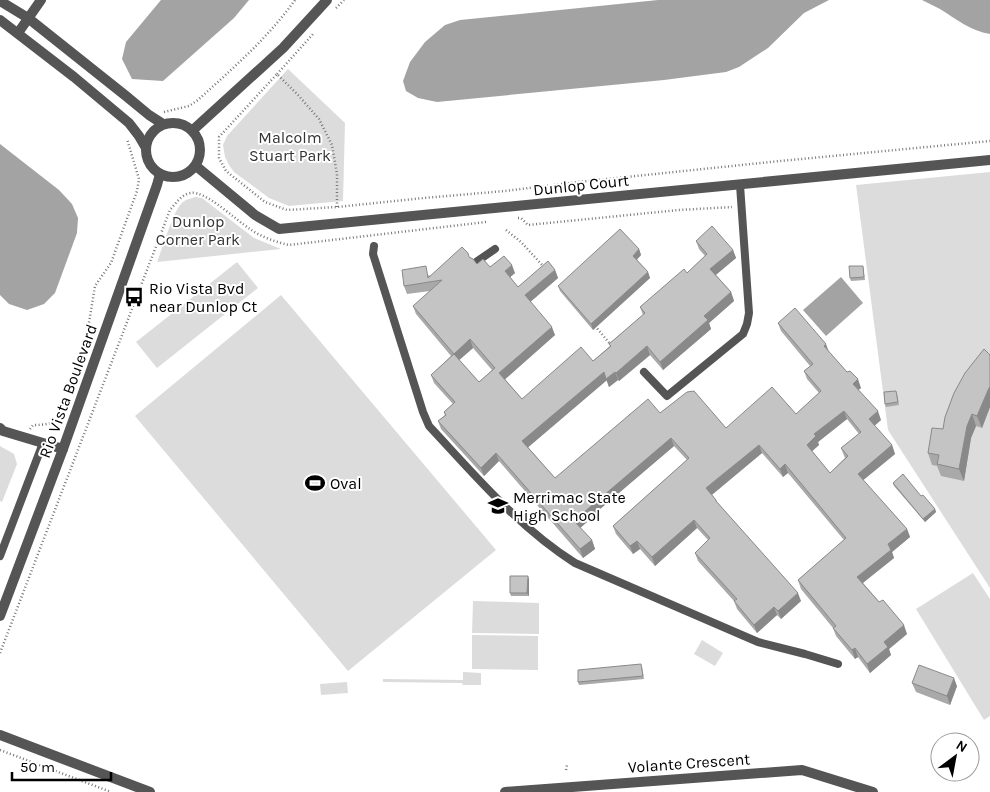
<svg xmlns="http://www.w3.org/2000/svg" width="990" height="792" viewBox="0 0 990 792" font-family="Karla,sans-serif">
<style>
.green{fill:#dcdcdc}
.water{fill:#a3a3a3}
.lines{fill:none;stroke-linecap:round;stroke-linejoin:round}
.path{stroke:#777;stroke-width:2.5;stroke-dasharray:1 2.5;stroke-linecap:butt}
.service{stroke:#555;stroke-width:8}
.minor{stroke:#555;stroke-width:10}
.tertiary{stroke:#555;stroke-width:10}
.wall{fill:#a9a9a9;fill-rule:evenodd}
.shaded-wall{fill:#898989}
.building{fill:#c4c4c4;stroke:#898989;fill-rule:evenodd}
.labels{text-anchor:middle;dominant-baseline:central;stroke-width:4;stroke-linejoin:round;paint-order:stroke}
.park-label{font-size:16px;fill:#333;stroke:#fff}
.street-label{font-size:16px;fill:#000;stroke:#fff}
.poi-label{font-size:16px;fill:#000;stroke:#fff;text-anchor:start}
</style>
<rect width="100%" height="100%" fill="#fff"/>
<g class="green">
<path d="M288 69 345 123 343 201 289 206 269 198 234 172 229 165 225 157 223 145 227 136Z"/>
<path d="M990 172V588L888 430 856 185Z"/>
<path d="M195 197 202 198 254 238 281 249 157 262C162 250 173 212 181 204 184 200 189 199 195 197Z"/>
<path d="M237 262 258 288 157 368 136 342Z"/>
<path d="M281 295 496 550 348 671 135 416Z"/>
<path d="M0 446 14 454 17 464 2 502 0 501Z"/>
<path d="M973 573 990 599V716L984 720 916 609Z"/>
<path d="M473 601 539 603V634L472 633Z"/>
<path d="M472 635 538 636V670L472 669Z"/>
<path d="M702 640 723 653 715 666 694 654Z"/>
<path d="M463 672 481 673V685H463L462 683 383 682V679L463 680Z"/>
<path d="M347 682 348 693 321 695 320 684Z"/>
</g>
<g class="water">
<path d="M161 0H249L234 18 163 81 132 79 122 59 126 42Z"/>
<path d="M658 0H829L804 13 768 48 739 67 726 72 664 80 437 102 418 98 406 91 403 81 410 62 425 42 445 25 460 20Z"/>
<path d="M922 0H990V34C971 31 956 19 940 9 934 6 928 3 922 0Z"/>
<path d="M0 144 59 190 72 204 78 218 77 233 55 293 44 304 27 310 9 304 0 295Z"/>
<path d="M841 277 863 303 826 336 803 310Z"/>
</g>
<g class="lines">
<g class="path">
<path d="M336 8 344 0"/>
<path d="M277 74 314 33"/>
<path d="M164 112 189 106 198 100C232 69 268 38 295 0"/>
<path d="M337 207V174L332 145 319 119 298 95 277 74 219 137V158L226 171 265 202 287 210 337 207 424 198 505 191 578 182 780 161 990 141"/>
<path d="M518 218H521L528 225 679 210 732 207"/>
<path d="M506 230 521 242 544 267"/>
<path d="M595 326 611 345"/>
<path d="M78 370 79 359 87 335 95 286 111 263 137 191 139 179 127 139"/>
<path d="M30 429 33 425C45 425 54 424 62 416"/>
<path d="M0 653 170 210C176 203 182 194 191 193 205 190 237 221 250 229 261 237 276 242 289 245L486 222"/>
<path d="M0 750 111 792"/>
<path d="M566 770 567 765"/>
</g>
<g class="service">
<path d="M374 246 373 254 423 412 429 426C474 474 518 527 575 563L758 642 805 654 838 664"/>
<path d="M476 262 495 249"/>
<path d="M644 372 667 396 743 334 747 324 749 313 740 185"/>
<path d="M0 556 43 443"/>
</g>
<g class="minor">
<path d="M0 1 28 18 126 96 149 115 163 124"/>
<path d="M0 20 74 77 129 123 139 136 146 148"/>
<path d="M18 33 41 0"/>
<path d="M196 166 255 215 279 229 990 160"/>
<path d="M0 428 3 431 63 449"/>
<path d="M0 735 150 792"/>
<path d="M505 792 802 770 873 792"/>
</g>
<g class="tertiary">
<circle cx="173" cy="150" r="27"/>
<path d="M193 130 283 48 327 0"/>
<path d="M0 616 63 449 157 185 160 174"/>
</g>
</g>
<g class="wall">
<path d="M696 241 733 250 736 258 716 275 731 292 734 301 709 323 711 329 663 370 650 355 619 381 618 380 609 387 607 380 528 447 555 478 660 413 726 428 796 414 819 393 807 379 804 371 810 366 781 331 778 323 829 352 861 388 858 390 881 420 874 426 892 445 895 454 863 480 907 529 910 537 892 552 894 558 863 583 907 634 889 649 891 655 870 673 858 657 855 659 836 636 833 628 801 589 798 580 844 540 788 473 783 477 762 453 712 495 716 500 717 502 801 601 781 619 777 615 757 633 737 609 734 601 698 561 695 553 708 540 697 528 655 566 640 549 633 554 616 534 613 526 687 460 674 446 586 521 587 522 580 528 592 540 595 549 583 558 499 461 484 476 441 429 438 421 445 415 444 412 453 404 434 383 431 375 451 356 416 314 413 306 430 291 407 294 404 286 429 275 430 276 469 257 477 264 515 273 510 277 518 287 555 270 558 278 530 302 555 335 505 379 522 399 593 361 610 346 609 344 643 315 640 307 687 273 705 256 699 249ZM473 348 492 370 479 382 459 360ZM847 419 859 434 841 448 845 458 830 473 812 451 819 445 818 442Z"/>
<path d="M639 249 641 255 637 260 648 272 650 278 593 330 560 291 558 286Z"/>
<path d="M863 266 865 280 851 281 850 278Z"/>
<path d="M990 355V407L982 428 976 426 971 438 964 481 941 476 937 466 932 465 928 453 943 429Z"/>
<path d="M897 394 899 405 886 407 885 404Z"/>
<path d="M893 483 921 496 935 509 936 512 925 522 894 486Z"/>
<path d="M529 579V596H511L510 593Z"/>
<path d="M642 667 644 679 579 685 578 682Z"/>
<path d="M912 683 957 686 950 705 916 692Z"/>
</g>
<g class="shaded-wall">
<path d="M639 249 641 255 635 261 633 256Z"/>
<path d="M733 250 736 258 713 277 710 269Z"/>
<path d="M512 265 515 273 508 279 505 271Z"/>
<path d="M555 270 558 278 528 304 525 295Z"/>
<path d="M648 272 650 278 593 330 591 324Z"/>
<path d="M731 292 734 301 709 323 711 329 663 370 660 362 704 316Z"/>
<path d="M552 327 555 335 502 382 499 373Z"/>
<path d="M470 339 473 348 457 362 454 354Z"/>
<path d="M826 344 829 352 824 346Z"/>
<path d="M647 346 650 355 619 381 616 373Z"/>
<path d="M604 372 607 380 525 450 522 441Z"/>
<path d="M615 372 618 380 609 387 606 379Z"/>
<path d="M858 379 861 388 856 392 853 384Z"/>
<path d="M990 387V407L982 428 977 416 989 388Z"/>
<path d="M844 411 847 419 818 442 819 445 810 453 807 445 814 434Z"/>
<path d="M878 411 881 420 872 428 869 419Z"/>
<path d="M972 414 976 426 971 438 964 481 959 469 967 426Z"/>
<path d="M671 438 674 446 586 521 587 522 578 530 575 522 583 513Z"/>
<path d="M759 445 762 453 709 497 706 488Z"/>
<path d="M892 445 895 454 861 482 858 474Z"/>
<path d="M496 453 499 461 484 476 481 468Z"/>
<path d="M785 464 788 473 783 477 780 469Z"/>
<path d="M935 509 936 512 925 522 923 519Z"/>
<path d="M694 520 697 528 655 566 652 557Z"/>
<path d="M907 529 910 537 892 552 894 558 860 585 857 577 888 544Z"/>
<path d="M592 540 595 549 583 558 580 549Z"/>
<path d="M637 541 640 549 633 554 630 546Z"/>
<path d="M528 576 529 579V596L527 593Z"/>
<path d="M798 593 801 601 781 619 778 611Z"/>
<path d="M774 607 777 615 757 633 754 625Z"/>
<path d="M904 625 907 634 889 649 891 655 870 673 867 664 884 642Z"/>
<path d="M855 648 858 657 855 659 852 650Z"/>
<path d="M954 678 957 686 950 705 947 696Z"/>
</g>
<g class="building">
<path d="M712 226 733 250 710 269 731 292 704 316 708 320 660 362 647 346 616 373 615 372 606 379 604 372 522 441 555 478 648 399 660 413 687 392 694 391 726 428 772 387 796 414 821 391 804 371 813 364 778 323 795 308 826 344 824 346 847 372 850 371 858 379 853 384 878 411 869 419 892 445 858 474 907 529 888 544 891 550 857 577 879 602 883 600 904 625 884 642 888 647 867 664 855 648 852 650 833 628 836 626 798 580 846 538 785 464 780 469 759 445 706 488 716 500V501L798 593 778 611 774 607 754 625 734 601 737 599 695 553 710 538 694 520 652 557 637 541 630 546 613 526 689 458 671 438 583 513 584 514 575 522 592 540 580 549 496 453 481 468 438 421 446 415 444 412 455 402 431 375 454 354 413 306 442 280 404 286 402 270 426 266 428 278 462 247 468 253 469 257 473 259 477 264 483 259 490 267 504 256 512 265 505 271 518 287 548 261 555 270 525 295 552 327 499 373 522 399 581 347 593 361 611 346 609 344 645 313 640 307 684 269 687 273 707 254 696 241ZM470 339 495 368 479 382 454 354ZM844 411 861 432 841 448 848 456 830 473 807 445 816 436 814 434Z"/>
<path d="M620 229 639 249 633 256 648 272 591 324 558 286Z"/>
<path d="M849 266H863L864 277 850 278Z"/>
<path d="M984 349 990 355V387L989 388 977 416 972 414 967 426 959 469 937 464 939 455 928 453 932 428 943 429 945 417 954 393 965 373Z"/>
<path d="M896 391 898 402 885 404 884 392Z"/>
<path d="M903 474 921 496 923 495 935 509 923 519 893 483Z"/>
<path d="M510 576H528L527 593H510Z"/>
<path d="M641 664 643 676 578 682V670Z"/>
<path d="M919 665 954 678 947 696 912 683Z"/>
</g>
<defs>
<symbol id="bus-bare" viewBox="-9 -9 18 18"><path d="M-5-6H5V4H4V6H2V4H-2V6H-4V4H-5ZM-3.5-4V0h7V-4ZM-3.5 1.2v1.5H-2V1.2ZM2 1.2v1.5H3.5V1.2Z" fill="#000" stroke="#fff" stroke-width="2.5" paint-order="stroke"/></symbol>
<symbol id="stadium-bare" viewBox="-9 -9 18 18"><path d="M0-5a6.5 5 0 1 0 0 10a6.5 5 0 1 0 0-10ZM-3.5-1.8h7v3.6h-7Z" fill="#000" stroke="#fff" stroke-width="2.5" paint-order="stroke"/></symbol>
<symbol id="school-bare" viewBox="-9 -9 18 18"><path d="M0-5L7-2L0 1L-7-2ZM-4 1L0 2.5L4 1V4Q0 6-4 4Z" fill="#000" stroke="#fff" stroke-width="2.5" paint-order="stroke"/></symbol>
</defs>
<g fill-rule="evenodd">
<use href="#bus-bare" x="120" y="283" width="28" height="28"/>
<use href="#stadium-bare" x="301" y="469" width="28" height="28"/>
<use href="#school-bare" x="484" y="492" width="28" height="28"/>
</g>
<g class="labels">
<g class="park-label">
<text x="290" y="137">Malcolm<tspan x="290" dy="18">Stuart Park</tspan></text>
<text x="198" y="221">Dunlop<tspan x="198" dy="18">Corner Park</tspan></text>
</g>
<g class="street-label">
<text transform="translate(581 185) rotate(-6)">Dunlop Court</text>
<text transform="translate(68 391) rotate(-70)">Rio Vista Boulevard</text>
<text transform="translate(689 763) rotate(-4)">Volante Crescent</text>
</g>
<g class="poi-label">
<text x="149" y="288">Rio Vista Bvd<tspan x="149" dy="18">near Dunlop Ct</tspan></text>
<text x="330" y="483">Oval</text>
<text x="513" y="497">Merrimac State<tspan x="513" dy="18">High School</tspan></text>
</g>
</g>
<g transform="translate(955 757) rotate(32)"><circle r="24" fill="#ffffff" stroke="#999999"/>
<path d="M0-4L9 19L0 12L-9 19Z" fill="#000000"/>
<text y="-8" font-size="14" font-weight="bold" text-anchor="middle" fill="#000000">N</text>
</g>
<path d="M12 772v8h99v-8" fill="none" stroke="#000000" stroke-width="2.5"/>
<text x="20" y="772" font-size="15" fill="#000000" stroke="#ffffff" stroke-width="4" paint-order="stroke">50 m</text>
</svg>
